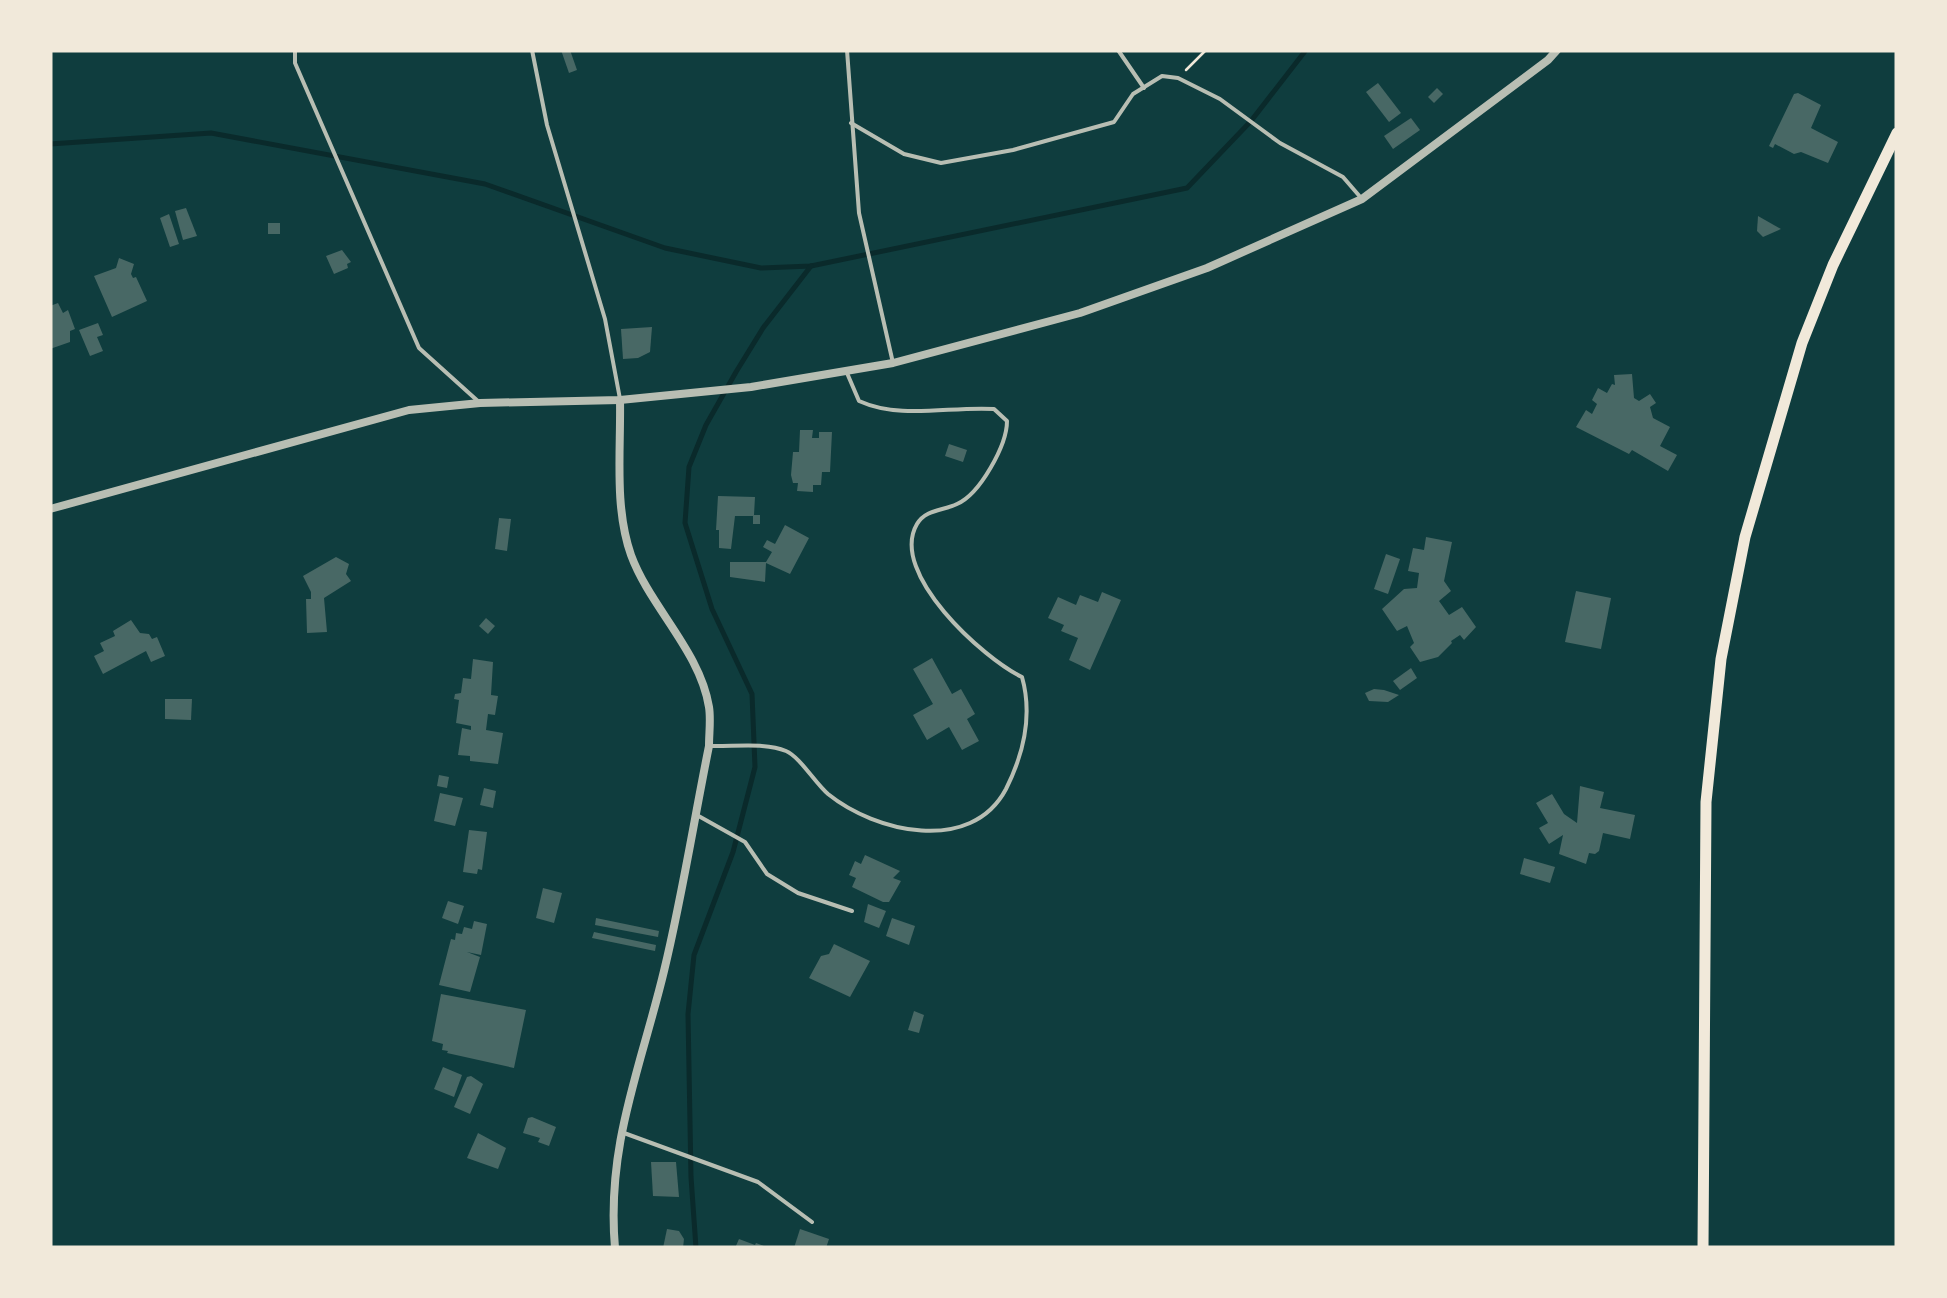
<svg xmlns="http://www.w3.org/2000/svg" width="1947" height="1298" viewBox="0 0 1947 1298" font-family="Georgia,serif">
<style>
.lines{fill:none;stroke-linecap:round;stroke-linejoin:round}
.stream{stroke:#0a2a2b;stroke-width:5}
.building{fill:#486865}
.path{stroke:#f1e9da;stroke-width:2.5}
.service{stroke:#b8beb3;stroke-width:4}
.minor{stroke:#b8beb3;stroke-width:8}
.primary{stroke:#f1e9da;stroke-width:11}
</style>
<rect width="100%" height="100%" fill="#0f3d3e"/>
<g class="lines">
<g class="stream">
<path d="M50 144 211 133 485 184 665 248 761 268 811 266 1187 188 1251 121 1306 50"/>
<path d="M696 1248 691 1177 688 1014 694 955 733 852 755 767 752 694 712 609 685 523 689 467 706 425 736 372 763 328 811 266"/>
</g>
</g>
<g class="building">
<path d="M561 50H570L577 70 569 73Z"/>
<path d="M1378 83 1401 113 1389 122 1366 92Z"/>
<path d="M1437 88 1443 94 1434 103 1428 97Z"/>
<path d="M1798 93 1821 105 1811 128 1838 142 1828 163 1801 152 1794 154 1775 144 1773 148 1769 146 1794 94Z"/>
<path d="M1411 118 1420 130 1393 149 1384 136Z"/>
<path d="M186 208 197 236 183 240 175 211Z"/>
<path d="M169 214 179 244 170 247 160 218Z"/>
<path d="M1758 216 1781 229 1763 237 1757 231Z"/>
<rect x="268" y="223" width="12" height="11"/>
<path d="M342 250 351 262 347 264 348 268 334 274 326 256Z"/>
<path d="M119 258 134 264 131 274 133 278 136 277 147 301 112 317 94 276 116 268Z"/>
<path d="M58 303 63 313 68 310 75 329 70 331V342L50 349V306Z"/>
<path d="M98 323 103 335 97 337 103 351 90 356 79 330Z"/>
<path d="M652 327 650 352 638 358 623 359 621 329Z"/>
<path d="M1632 374 1634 398 1639 401 1650 394 1656 403 1650 407 1653 418 1670 427 1660 446 1677 455 1668 471 1632 450 1629 454 1576 427 1586 410 1592 414 1597 404 1592 400 1598 388 1607 393 1612 384 1615 385 1614 375Z"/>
<path d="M800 430H813L812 438H819V432H832L830 472H822L821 485H813V492L797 491 798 483H793L791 475 793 452H799Z"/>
<path d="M949 444 967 450 963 462 945 456Z"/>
<path d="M718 496 755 497 754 515H760V524H753V516H735L731 549 719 548V530H716Z"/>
<path d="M499 518 511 519 507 551 495 549Z"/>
<path d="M785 525 809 538 790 574 766 563 765 582 730 577V562H766L772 552 763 547 767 540 775 544Z"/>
<path d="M1426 537 1452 542 1444 581 1451 591 1439 601 1449 615 1462 607 1476 627 1464 640 1460 635 1451 641 1452 643 1438 657 1420 662 1410 647 1414 643 1407 626 1397 631 1382 609 1404 589 1417 588 1419 573 1408 571 1413 548 1424 550Z"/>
<path d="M1386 554 1400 559 1388 594 1374 589Z"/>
<path d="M336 557 349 564 346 574 351 581 324 598 327 632 307 633 306 599H311V592L303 576Z"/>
<path d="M1576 591 1611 598 1601 649 1565 642Z"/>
<path d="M1102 592 1121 600 1090 670 1069 660 1078 638 1061 631 1064 625 1048 618 1058 597 1076 605 1080 595 1098 602Z"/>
<path d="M486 618 495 626 488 634 479 626Z"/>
<path d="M131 620 140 633 149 634 152 639 157 637 165 656 151 662 146 651 103 674 94 656 104 651 100 643 115 636 113 631Z"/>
<path d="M932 658 952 694 961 689 975 714 967 719 979 741 962 750 949 727 927 740 913 715 933 704 913 669Z"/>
<path d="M473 659 493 662 491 695 498 696 495 715 488 714 486 730 503 733 498 764 470 761V756L458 755 462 728 471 730V726L456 723 459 700 454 699 455 694 461 693 463 678 471 679Z"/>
<path d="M1411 668 1417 678 1400 690 1393 681Z"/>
<path d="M1374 689 1384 690 1399 695 1388 702 1369 701 1365 693Z"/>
<path d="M165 699H192L191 720 165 719Z"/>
<path d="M439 775 449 777 447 788 437 786Z"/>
<path d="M1580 786 1604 792 1600 808 1635 815 1630 839 1603 833 1599 851 1595 854 1589 853 1586 864 1559 854 1563 835 1549 844 1539 828 1548 823 1536 803 1552 794 1564 814 1577 823Z"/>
<path d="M484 788 496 791 493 808 480 805Z"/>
<path d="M440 793 463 798 455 826 434 821Z"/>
<path d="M469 830 487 832 482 870 478 869 477 874 463 872Z"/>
<path d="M865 855 900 871 893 878 901 881 889 902H883L852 887 856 878 849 875 855 861 861 864Z"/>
<path d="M1524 858 1555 867 1550 883 1520 874Z"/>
<path d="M543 888 562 893 554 923 536 918Z"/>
<path d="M448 901 464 906 458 924 442 918Z"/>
<path d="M868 904 886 911 879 928 864 922Z"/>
<path d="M596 918 659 931 658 937 595 925Z"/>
<path d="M892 918 915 926 909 945 886 936Z"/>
<path d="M474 921 487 924 481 955 467 952 480 957 470 992 439 985 451 939 455 940 456 933 462 934 464 927 472 929Z"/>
<path d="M594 932 656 945 655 951 592 938Z"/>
<path d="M834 944 870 961 850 997 809 978 821 956 829 954Z"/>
<path d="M441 994 526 1010 514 1068 447 1053 448 1051 442 1050 443 1044 432 1041Z"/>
<path d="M914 1011 924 1015 919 1033 908 1030Z"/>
<path d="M443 1067 462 1075 454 1097 434 1089Z"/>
<path d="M471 1076 483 1084 470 1114 454 1107 467 1077Z"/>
<path d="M532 1117 556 1127 549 1146 538 1142 540 1138 523 1133 528 1118Z"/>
<path d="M478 1133 506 1148 498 1169 467 1158Z"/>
<path d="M651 1162H676L679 1197 653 1196Z"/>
<path d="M667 1229 679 1231 684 1239 683 1248H663Z"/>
<path d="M800 1229 829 1239 826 1248H794Z"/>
<path d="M739 1239 755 1245 756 1243 769 1248H735Z"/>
</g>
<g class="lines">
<path class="path" d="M1186 70 1206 50"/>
<g class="service">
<path d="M295 50V63L419 348 480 403"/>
<path d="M532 50 547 125 605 319 620 399"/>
<path d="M847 50 859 213 893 363"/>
<path d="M1118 50 1144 88"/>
<path d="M851 123 904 154 941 163 1013 150 1114 122 1133 94 1162 76 1178 78 1220 99 1280 143 1343 177 1362 199"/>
<path d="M709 746C732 747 764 742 786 751 800 757 815 783 828 794 875 832 971 855 1006 789 1024 753 1033 716 1022 677 984 659 888 573 917 524 926 509 943 511 957 504 980 494 1007 445 1007 421L994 409C950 406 901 420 859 401L847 373"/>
<path d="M695 814 745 842 767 874 798 893 852 911"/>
<path d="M624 1133 758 1182 812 1222"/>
</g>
<g class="minor">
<path d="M50 509 409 410 480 403 620 400 751 387 893 363 1080 313 1207 268 1362 199 1548 60 1557 50"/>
<path d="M615 1248C606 1145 641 1067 664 971 682 897 694 820 709 746 709 733 711 719 709 707 700 651 650 607 631 555 614 507 621 450 620 400"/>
</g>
<path class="primary" d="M1703 1248 1706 802 1721 659 1745 537 1802 343 1833 265 1897 133"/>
</g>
<rect width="1947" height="1298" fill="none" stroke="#f1e9da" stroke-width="105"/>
</svg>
